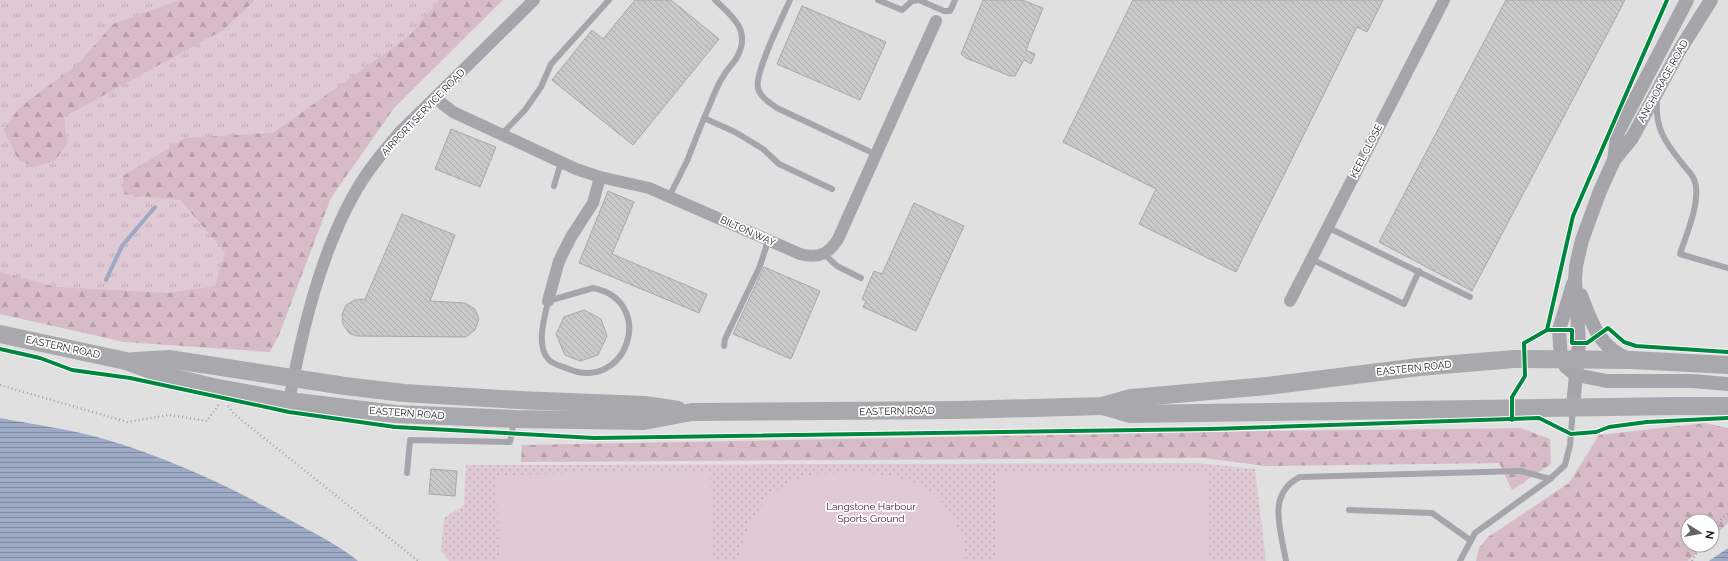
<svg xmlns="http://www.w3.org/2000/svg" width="1728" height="561" viewBox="0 0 1728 561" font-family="Raleway,sans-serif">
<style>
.grass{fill:url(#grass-tufts)}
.forest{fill:url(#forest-firs)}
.park{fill:url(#park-dots)}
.pitch{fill:#dfc9d3}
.water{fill:url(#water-rules)}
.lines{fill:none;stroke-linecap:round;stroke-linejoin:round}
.stream{stroke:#9caac6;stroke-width:4}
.building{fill:url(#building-back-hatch);stroke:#a9a8a9}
.path{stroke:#a2a1a5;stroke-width:2.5;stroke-dasharray:1 3;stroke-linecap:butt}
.service{stroke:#a6a5ab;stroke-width:6}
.minor{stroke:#a6a5ab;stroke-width:12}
.tertiary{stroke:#a6a5ab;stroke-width:14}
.primary{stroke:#a9a9ad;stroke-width:18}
.cycleway-casing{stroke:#fff;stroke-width:6}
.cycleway{stroke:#00873e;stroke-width:4}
.labels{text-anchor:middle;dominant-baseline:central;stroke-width:3.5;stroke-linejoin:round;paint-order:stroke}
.street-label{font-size:10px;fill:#1f1f20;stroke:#fff}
.park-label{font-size:10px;fill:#4d1332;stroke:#fff}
</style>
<defs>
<pattern id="grass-tufts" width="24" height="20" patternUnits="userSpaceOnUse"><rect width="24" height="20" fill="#dfc9d3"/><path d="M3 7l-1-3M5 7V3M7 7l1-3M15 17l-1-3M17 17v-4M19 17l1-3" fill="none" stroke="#bfacb5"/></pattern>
<pattern id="forest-firs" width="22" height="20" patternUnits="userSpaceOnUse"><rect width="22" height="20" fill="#d7bbc7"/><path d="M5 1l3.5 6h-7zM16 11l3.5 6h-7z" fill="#b8a0ab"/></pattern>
<pattern id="park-dots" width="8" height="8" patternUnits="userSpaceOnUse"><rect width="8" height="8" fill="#dfc9d3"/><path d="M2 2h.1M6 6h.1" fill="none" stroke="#bfacb5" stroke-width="1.8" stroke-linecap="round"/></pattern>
<pattern id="water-rules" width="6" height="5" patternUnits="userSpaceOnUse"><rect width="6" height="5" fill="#9caac6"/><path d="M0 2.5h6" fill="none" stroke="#7f8aa0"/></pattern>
<pattern id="building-back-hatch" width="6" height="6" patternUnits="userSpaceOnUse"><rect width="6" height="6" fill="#cac9ca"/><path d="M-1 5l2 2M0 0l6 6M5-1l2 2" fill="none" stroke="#adacad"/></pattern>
</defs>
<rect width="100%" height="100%" fill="#e1e0e1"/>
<path class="grass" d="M0 0H478L313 170 266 330 0 305Z"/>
<g class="forest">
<path d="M180 0H255L223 30 64 117 67 143 56 160 34 167 18 159 4 130 19 108 80 62 113 24Z"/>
<path d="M439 0H503L394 108 331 198 279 335 270 352 124 342 0 314V272L55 287 168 293 215 286 225 252 180 200 123 194V176L185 138 273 133 401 42 411 34Z"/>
<path d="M1705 423 1728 428V523L1712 538V521H1688V545H1705L1688 561H1476L1479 548 1488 537 1569 483 1599 435Z"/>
<path d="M1521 428 1550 439 1551 464 1512 490 1499 463 1266 466 1204 458 521 462 522 445 1263 431Z"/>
</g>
<path class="park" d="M1199 463 1255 469 1266 561H449L441 551 444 518 464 505 466 465Z"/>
<g class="pitch">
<path d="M710 471 712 561H499L497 475Z"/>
<path d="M1207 471 1209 561H997L995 473Z"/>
<path d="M812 474C854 474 901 467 936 495 941 499 945 507 949 512 959 526 966 544 966 561H740C740 533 757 507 778 490 787 482 801 478 812 474Z"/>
</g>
<g class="water">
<path d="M0 418C35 425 70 429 104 439 169 458 229 486 288 519 312 532 337 544 358 561H0Z"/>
<path d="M1728 548V561H1709Z"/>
</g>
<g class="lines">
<path class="stream" d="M106 280 122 246 155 207"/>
</g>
<g class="building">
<path d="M635 0H671L719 39 633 145 552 80 592 30 603 39Z"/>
<path d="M983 0H1022L1043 8 1026 50 1035 54 1031 64 1024 60 1015 76H1010L966 58 961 54Z"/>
<path d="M1133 0H1383L1367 32 1357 27 1236 272 1139 224 1156 189 1063 142Z"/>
<path d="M1506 0H1625L1472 291 1379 242Z"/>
<path d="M802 6 886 42 860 100 777 64Z"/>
<path d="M451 129 496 147 480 187 435 169Z"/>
<path d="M608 191 634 202 612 254 707 294 699 313 579 263Z"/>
<path d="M914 203 964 226 916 331 863 307 866 301 862 299 874 271 882 274Z"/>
<path d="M402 214 455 235 430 301 465 303 475 309 479 319 475 330 466 337 356 336 349 333 343 324 342 314 346 305 355 300 365 299Z"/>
<path d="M764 267 820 291 791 359 733 334Z"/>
<path d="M584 310 601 319 607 336 598 355 580 361 565 355 556 334 564 317Z"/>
<path d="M431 469 457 471 455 496 429 494Z"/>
</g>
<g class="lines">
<g class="path">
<path d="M0 385 127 422 169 415 207 421 219 404"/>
<path d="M228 406 234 414 418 561"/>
<path d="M1712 528 1728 513"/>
<path d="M1692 561 1701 545"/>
</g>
<g class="service">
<path d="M790 0C783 16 754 73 758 88 760 97 770 103 777 108L875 154"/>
<path d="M878 0 902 10 912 1 918 0"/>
<path d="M919 0 944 11H950L955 0"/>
<path d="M1657 101C1655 128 1665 142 1681 162 1686 169 1693 174 1695 182 1701 202 1686 235 1680 254L1728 268"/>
<path d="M704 118C711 104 715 88 724 75 728 68 735 62 738 55 751 30 731 15 715 0"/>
<path d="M501 135 525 110 541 87 551 64 609 0"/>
<path d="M554 186 561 162"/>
<path d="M669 197 687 161 704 118 735 132 763 149 779 164 832 189"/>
<path d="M1327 227 1470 297"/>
<path d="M824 254 837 266 861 278"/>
<path d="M1311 259 1404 304 1419 271"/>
<path d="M593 288C658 301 627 395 566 368 561 366 553 364 549 360 535 346 545 317 548 301Z"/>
<path d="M724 346 725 339 760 266 768 241"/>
<path d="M407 473 410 440 510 442 514 421"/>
<path d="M1349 510 1432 513 1470 540"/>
<path d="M1286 561C1281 530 1266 494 1300 477L1521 471 1550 479"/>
<path d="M1460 561 1475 533 1550 479 1565 465 1570 445 1573 408"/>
</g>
<g class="minor">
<path d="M435 98 453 112 466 118 576 169 600 177 649 188 800 254C818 259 829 254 838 239L936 21"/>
<path d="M548 301 559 261 571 237 593 203 600 177"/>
<path d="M1290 301 1444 0"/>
<path d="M289 401C302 332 319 258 353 196 366 172 383 152 400 132L534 0"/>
</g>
<g class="tertiary">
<path d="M1614 160 1618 132 1687 0"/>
<path d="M1573 284 1559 330 1561 359 1566 367 1576 375 1607 381H1692L1728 384"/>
<path d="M1581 295C1591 322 1600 349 1629 359"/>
<path d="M1573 407 1579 343 1575 280 1576 266 1582 240 1600 191 1614 160 1632 138 1679 51 1711 0"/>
</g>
<g class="primary">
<path d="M0 334 126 361 167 376 213 387 289 401 396 414 514 419 644 421 692 412 958 410 1102 406 1131 398 1267 386 1419 367 1514 359 1631 360 1728 365"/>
<path d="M134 361 169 359 345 386 404 393 518 400 645 405 678 410"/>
<path d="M1103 406 1131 414 1678 406H1728"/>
</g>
<defs>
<g id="cycleway">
<path d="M1547 330 1573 216 1667 0"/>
<path d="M0 349 40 358 72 370 130 378 289 412 395 427 594 438 1210 429 1539 418 1571 434 1596 432 1609 427 1647 422 1728 418"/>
<path d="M1512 420V397L1525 376 1524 343 1547 330H1572V343H1587L1608 328 1624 342 1636 346 1728 352"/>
</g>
</defs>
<use href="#cycleway" class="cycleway-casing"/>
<use href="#cycleway" class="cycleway"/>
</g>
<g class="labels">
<g class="street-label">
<text transform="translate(1663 81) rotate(-61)">ANCHORAGE ROAD</text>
<text transform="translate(423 112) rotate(-46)">AIRPORT SERVICE ROAD</text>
<text transform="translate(1366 151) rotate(-63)">KEEL CLOSE</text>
<text transform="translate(748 231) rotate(24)">BILTON WAY</text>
<text transform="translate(63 347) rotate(12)">EASTERN ROAD</text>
<text transform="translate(1414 368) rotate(-6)">EASTERN ROAD</text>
<text transform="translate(897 411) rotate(-1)">EASTERN ROAD</text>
<text transform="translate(407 413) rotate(4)">EASTERN ROAD</text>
</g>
<g class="park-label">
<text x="871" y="506">Langstone Harbour<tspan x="871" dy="12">Sports Ground</tspan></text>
</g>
</g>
<g transform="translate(1700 533) rotate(101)"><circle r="19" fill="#ffffff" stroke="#a5a5a6"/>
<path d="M0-3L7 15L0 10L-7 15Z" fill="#636364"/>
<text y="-6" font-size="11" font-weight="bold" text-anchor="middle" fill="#1f1f20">N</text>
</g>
</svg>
